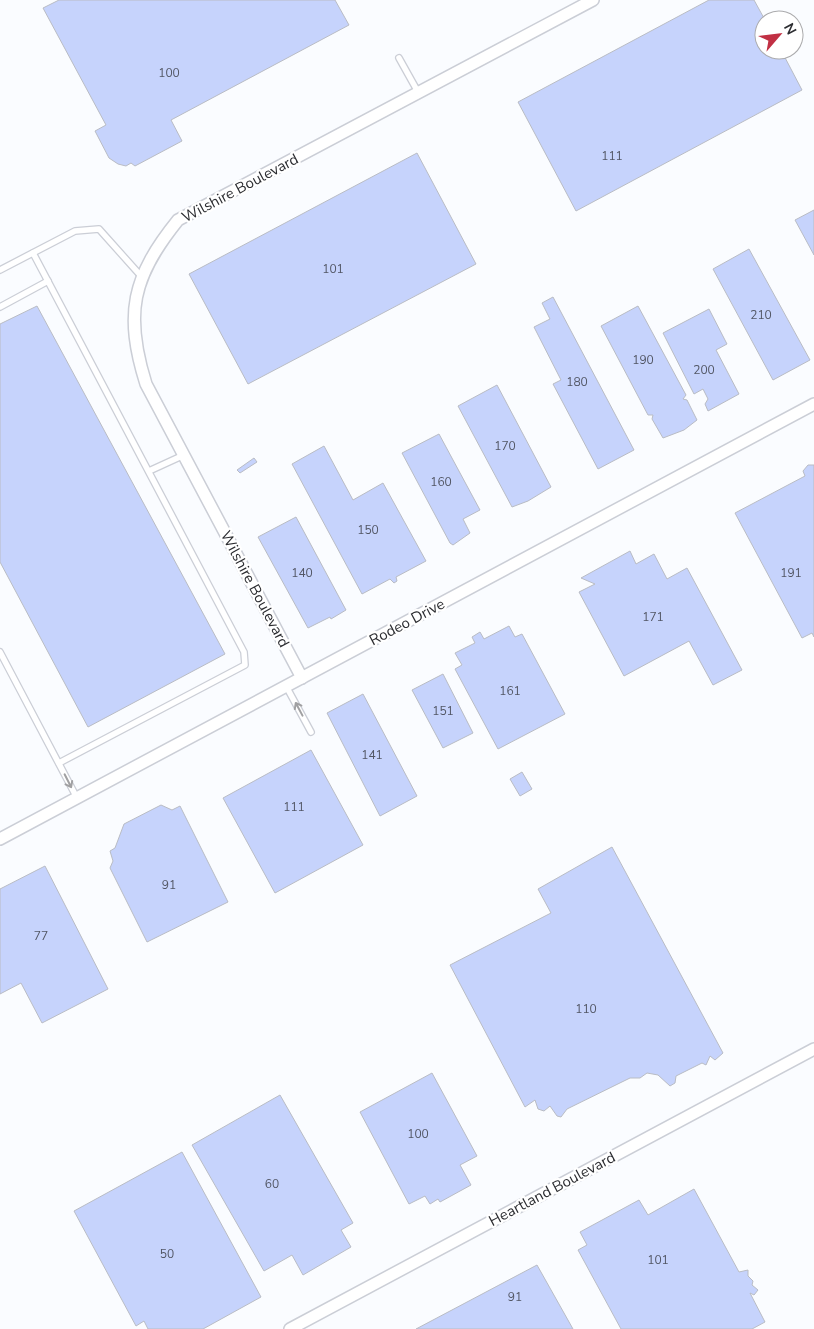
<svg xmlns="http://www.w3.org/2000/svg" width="814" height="1329" viewBox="0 0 814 1329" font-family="'Nunito Sans',sans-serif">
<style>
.building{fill:#c6d3fc;stroke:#b9bcc4}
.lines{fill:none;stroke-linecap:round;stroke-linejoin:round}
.service-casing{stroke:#cbced6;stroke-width:8}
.minor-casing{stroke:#cbced6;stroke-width:14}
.service{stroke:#fff;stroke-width:5.5}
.minor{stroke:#fff;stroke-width:11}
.oneway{stroke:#a0a0a2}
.labels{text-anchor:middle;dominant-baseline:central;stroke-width:4.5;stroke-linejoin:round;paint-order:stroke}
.number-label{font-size:12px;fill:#525664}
.street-label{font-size:15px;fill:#2c2d31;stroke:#fff}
</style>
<rect width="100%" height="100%" fill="#fafcff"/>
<g class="building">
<path d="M59 0H335L349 25 171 120 182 141 135 166 131 163 126 166 118 164 109 158 95 131 106 125 43 8Z"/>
<path d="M709 0H754L765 20 764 50H781L802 90 576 211 518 102Z"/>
<path d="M417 153 476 264 248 384 189 274Z"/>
<path d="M814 210V255L795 220Z"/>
<path d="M749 249 810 360 773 380 713 269Z"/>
<path d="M553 297 634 450 598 469 553 384 561 380 534 327 550 319 542 303Z"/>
<path d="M37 306 225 654 88 727 0 562V324Z"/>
<path d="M638 306 686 395 683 399 687 400 697 420 684 430 663 438 652 419 653 415H648L601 326Z"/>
<path d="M709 309 727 344 716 350 739 394 708 411 705 404 708 399 703 389 694 394 663 333Z"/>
<path d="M497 385 551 487 528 501 512 507 458 406Z"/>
<path d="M439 434 480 510 463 519 470 533 453 545 450 543 402 453Z"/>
<path d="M324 446 353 500 383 483 426 561 396 577 397 581 394 583 390 579 362 594 292 464Z"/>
<path d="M254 458 257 462 240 473 237 470Z"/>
<path d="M808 465H814V637L812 633 802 638 735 513 805 476 803 471Z"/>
<path d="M296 517 346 610 331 619 330 617 308 628 258 537Z"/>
<path d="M630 551 636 564 654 554 667 579 687 568 742 670 713 685 689 641 624 676 579 592 595 584 581 578Z"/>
<path d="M509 626 515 637 522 634 565 714 498 749 455 669 462 665 455 653 475 643 472 637 480 632 484 639Z"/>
<path d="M443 674 473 733 443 748 412 690Z"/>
<path d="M363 694 417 796 380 816 327 713Z"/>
<path d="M311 750 363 845 275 893 223 798Z"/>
<path d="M522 772 532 789 520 796 510 779Z"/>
<path d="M161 805 172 810 180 806 228 902 147 942 110 868 113 861 110 851 115 848 124 824Z"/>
<path d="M612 847 723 1053 715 1060 710 1056 706 1065 702 1063 676 1076 675 1083 670 1086 658 1075 647 1073 640 1078H630L567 1109 561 1117 557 1116 550 1106 544 1111 538 1109 535 1100 525 1107 450 965 551 913 538 889Z"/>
<path d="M45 866 108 989 42 1023 21 983 0 994V889Z"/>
<path d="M432 1073 477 1156 460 1165 471 1185 440 1202 438 1199 430 1204 425 1196 409 1204 360 1112Z"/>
<path d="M280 1095 353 1223 341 1230 351 1247 303 1275 292 1255 264 1271 192 1145Z"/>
<path d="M182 1152 261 1297 203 1329H148L144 1321 136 1326 74 1211Z"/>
<path d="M694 1189 739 1272 748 1270V1276L753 1281 752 1285 758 1290 754 1295 750 1293 765 1322 752 1329H621L578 1250 587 1245 580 1232 639 1200 648 1215Z"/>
<path d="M537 1265 573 1329H416Z"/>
</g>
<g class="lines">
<defs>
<g id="service">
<path d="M399 58 418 92"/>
<path d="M33 253 244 652 245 665 59 763"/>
<path d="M0 270 75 231 99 229 141 276"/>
<path d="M0 307 48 281"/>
<path d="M149 471 184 455"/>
<path d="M0 652 77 798"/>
<path d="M286 686 311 732"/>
</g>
<g id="minor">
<path d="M302 678 146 384C124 314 132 277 178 220L593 0"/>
<path d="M0 839 814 404"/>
<path d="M290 1329 814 1049"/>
</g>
</defs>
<use href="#service" class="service-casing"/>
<use href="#minor" class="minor-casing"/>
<use href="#service" class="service"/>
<use href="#minor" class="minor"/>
</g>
<defs><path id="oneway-shaft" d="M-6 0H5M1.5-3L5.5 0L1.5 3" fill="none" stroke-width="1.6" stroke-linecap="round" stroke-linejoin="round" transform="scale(1.25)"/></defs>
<g class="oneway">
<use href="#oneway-shaft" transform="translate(299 709) rotate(-118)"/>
<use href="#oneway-shaft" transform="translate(68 781) rotate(63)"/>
</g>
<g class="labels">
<g class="number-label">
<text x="169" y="73">100</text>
<text x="612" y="156">111</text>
<text x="333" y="269">101</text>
<text x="761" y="315">210</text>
<text x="643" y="360">190</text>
<text x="704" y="370">200</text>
<text x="577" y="382">180</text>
<text x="505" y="446">170</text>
<text x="441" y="482">160</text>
<text x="368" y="530">150</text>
<text x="302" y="573">140</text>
<text x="791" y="573">191</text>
<text x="653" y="617">171</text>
<text x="510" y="691">161</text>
<text x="443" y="711">151</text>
<text x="372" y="755">141</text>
<text x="294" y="807">111</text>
<text x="169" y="885">91</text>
<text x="41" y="936">77</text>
<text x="586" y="1009">110</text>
<text x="418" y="1134">100</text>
<text x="272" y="1184">60</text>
<text x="167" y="1254">50</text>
<text x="658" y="1260">101</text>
<text x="515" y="1297">91</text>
</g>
<g class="street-label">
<text transform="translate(240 188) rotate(-28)">Wilshire Boulevard</text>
<text transform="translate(255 589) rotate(62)">Wilshire Boulevard</text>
<text transform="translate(407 622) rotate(-28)">Rodeo Drive</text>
<text transform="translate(552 1189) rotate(-28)">Heartland Boulevard</text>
</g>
</g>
<g transform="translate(779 35) rotate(62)"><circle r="24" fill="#ffffff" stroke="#ababad"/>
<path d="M0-4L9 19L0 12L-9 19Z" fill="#c13044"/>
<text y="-8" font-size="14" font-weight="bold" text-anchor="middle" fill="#2c2d31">N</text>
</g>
</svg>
